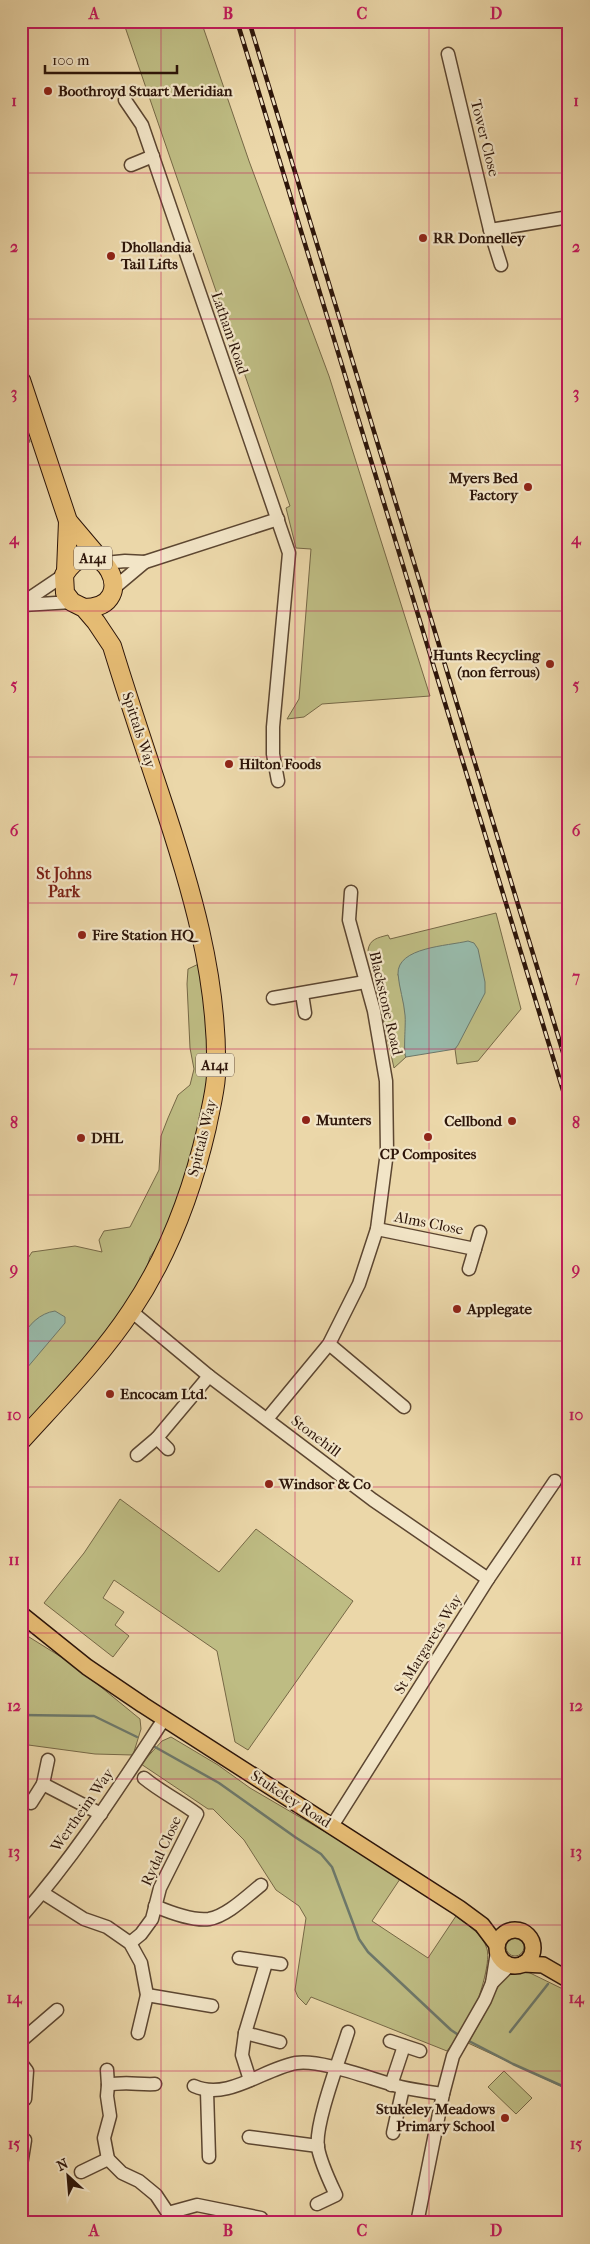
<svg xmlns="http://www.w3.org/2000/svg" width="590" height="2244" viewBox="0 0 590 2244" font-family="'IM FELL French Canon',serif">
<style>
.green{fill:#bebc83;stroke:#766846}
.water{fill:#98baaa;stroke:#6d786a}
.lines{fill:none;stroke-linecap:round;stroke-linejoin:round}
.stream{stroke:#6d786a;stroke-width:2.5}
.minor-casing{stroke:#5c4631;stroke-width:15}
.major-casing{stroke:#2d1509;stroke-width:18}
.highway-casing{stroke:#2d1509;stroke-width:20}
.minor{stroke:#f2e5c7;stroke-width:12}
.major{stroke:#e6bc74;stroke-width:15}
.highway{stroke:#e6bc74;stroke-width:18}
.rail-casing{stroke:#2d1509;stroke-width:4.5}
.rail{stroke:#f2e5c7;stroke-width:2.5;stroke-dasharray:8;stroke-linecap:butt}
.grid{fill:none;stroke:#c2185b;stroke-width:1;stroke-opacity:0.55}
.poi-dot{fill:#8f2418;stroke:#f2e5c7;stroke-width:2}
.labels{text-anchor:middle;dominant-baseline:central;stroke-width:4.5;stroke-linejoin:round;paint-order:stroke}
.shield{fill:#f2e5c7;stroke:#685342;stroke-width:1}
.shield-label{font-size:14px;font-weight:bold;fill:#2d1509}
.poi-label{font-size:15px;font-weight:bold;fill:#2d1509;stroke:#f2e5c7;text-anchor:start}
.street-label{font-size:15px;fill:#2d1509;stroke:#f2e5c7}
.neighbourhood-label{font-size:16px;font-weight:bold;fill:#7a1f14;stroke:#f2e5c7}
.neatline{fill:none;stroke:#c2185b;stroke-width:2}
.grid-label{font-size:16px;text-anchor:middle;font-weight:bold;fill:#c2185b}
</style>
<rect width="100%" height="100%" fill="#ebd7a9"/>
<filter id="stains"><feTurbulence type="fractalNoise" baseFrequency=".004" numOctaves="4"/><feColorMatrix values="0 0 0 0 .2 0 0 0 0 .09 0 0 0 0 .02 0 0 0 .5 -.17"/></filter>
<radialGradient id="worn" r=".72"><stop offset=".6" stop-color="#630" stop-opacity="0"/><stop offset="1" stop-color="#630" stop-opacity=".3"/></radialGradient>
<g class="green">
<path d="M123 21H201L249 161 329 376 430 696 322 704 304 717 287 719 299 699 311 549 296 548 286 508 290 506Z"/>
<path d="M21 413 30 442 21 443Z"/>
<path d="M496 913 521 1009 478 1061 457 1064 455 1049 469 1020 398 974C402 993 408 1014 406 1034 406 1042 402 1050 406 1057L394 1068 368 950C370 939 377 938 388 935L390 939Z"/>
<path d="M207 960 215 1011 202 1124 171 1227 150 1257 143 1281 125 1312 21 1433V1269L32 1252 75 1246 102 1252 99 1240 104 1231 130 1227 159 1170 161 1136 168 1118 178 1095 190 1085 194 1069 190 1048 187 984 188 969Z"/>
<path d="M120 1499 219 1572 256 1529 353 1601 248 1750 235 1742 217 1651 114 1580 103 1598 124 1612 115 1625 129 1636 113 1657 44 1603 84 1553Z"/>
<path d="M21 1632 74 1665 140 1719 141 1729 133 1755 95 1754 21 1744Z"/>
<path d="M171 1737 218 1765 250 1788 387 1868 400 1879 372 1921 428 1958 456 1916C467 1925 483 1934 487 1949 491 1963 478 2003 471 2016 464 2028 455 2040 447 2051L311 1997 306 2005 298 1997 295 1990 306 1918 299 1906 276 1890 244 1840 213 1809H208L141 1764 162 1741Z"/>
<circle cx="515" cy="1947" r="9"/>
<path d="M513 1970 528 1972 569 1992V2090L468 2043 482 2019 502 1978Z"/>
<path d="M504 2071 532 2098 516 2114 488 2087Z"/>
</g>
<g class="water">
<path d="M468 941 474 943 478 949 485 982V993L458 1045 455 1049 406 1057C403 1052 406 1025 405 1015 404 1002 399 987 398 974 397 947 448 946 468 941Z"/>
<path d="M55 1311 65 1317V1323L21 1375C21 1365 18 1347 22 1338 28 1325 40 1313 55 1311Z"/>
</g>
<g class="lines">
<g class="stream">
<path d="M21 1715 94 1716 137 1737"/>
<path d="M155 1747 219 1783 295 1837 321 1854 332 1867 359 1939 368 1952 451 2030 460 2036"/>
<path d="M510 2032 548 1984"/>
<path d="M467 2040 513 2064 569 2089"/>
</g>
<defs>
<g id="minor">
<path d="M448 54 490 230 501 265"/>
<path d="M125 100 142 125 289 553 273 727V754L278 781"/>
<path d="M131 165 153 156"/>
<path d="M490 230 569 217"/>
<path d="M105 563 125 561 145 562"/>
<path d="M114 588 145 562 278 519"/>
<path d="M21 604 64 575"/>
<path d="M23 605 72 602"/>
<path d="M302 994 305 1013"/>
<path d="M273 998 365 982"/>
<path d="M377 1229 475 1249"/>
<path d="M469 1269 480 1232"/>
<path d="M131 1311 209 1376 373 1500 488 1579"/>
<path d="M329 1344 404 1407"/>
<path d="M267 1419 329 1344 359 1284 377 1229 387 1152 386 1081 374 1011 349 920 351 892"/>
<path d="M157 1438 168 1449"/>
<path d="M137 1455 157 1438 209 1376"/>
<path d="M48 1760 43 1784 101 1814"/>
<path d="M31 1803 43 1784"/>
<path d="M332 1826 488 1579 555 1481"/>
<path d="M43 1893 84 1919 107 1927 130 1943 141 1963 147 1995 138 2033"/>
<path d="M155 1906C169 1912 193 1921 209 1919 227 1916 247 1896 261 1885"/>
<path d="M21 1917C75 1856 119 1787 164 1719"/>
<path d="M130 1943 141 1934 152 1919 160 1888 197 1814C180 1801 161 1792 144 1778"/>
<path d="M239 1958 281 1964"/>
<path d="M492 1983 510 1965"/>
<path d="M147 1995 212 2006"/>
<path d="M245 2033 280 2042"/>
<path d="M21 2041 57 2010"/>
<path d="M390 2041 420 2051"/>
<path d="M21 2063 27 2071 25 2099"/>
<path d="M107 2070 108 2085 107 2096 110 2116 104 2138 108 2159"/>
<path d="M250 2080 242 2055 245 2033 266 1963"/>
<path d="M108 2085C125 2081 139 2085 155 2084"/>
<path d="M391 2085 404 2046"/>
<path d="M194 2086C228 2101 263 2069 296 2063 322 2059 373 2080 401 2087 414 2090 429 2092 443 2094"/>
<path d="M207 2091 209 2157"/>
<path d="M393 2133 403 2088"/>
<path d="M249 2137 318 2146"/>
<path d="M21 2165 25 2140"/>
<path d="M81 2172 108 2159 122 2173 139 2181 156 2195 168 2213 170 2223"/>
<path d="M317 2204 336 2195C329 2180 321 2164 318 2148 314 2125 340 2058 348 2032"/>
<path d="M168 2213 197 2205 261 2218"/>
<path d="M417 2223 443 2094 453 2056 485 2000 492 1983 497 1952"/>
</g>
<g id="major">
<path d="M21 1614 87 1667 143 1705 459 1908 482 1925 497 1945"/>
<circle cx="515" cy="1948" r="18"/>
<path d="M523 1964 543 1965 569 1980"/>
</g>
<g id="highway">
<path d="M21 380 68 521 101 560"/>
<path d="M66 571 68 521"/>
<path d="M21 1441C59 1399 100 1358 131 1311 168 1256 192 1192 207 1127 210 1111 215 1093 216 1076 219 978 190 883 159 791 143 743 127 695 112 646L96 622 84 608 72 602 65 593 64 575C99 521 144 608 84 608"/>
</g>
</defs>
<use href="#minor" class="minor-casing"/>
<use href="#major" class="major-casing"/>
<use href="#highway" class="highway-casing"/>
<use href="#minor" class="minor"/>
<use href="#major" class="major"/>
<use href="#highway" class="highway"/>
<defs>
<g id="rail">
<path d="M237 21 569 1110"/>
<path d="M249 21 569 1072"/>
</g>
</defs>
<use href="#rail" class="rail-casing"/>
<use href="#rail" class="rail"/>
</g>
<path class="grid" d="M161 21V2223M295 21V2223M429 21V2223M21 173H569M21 319H569M21 465H569M21 611H569M21 757H569M21 903H569M21 1049H569M21 1195H569M21 1341H569M21 1487H569M21 1633H569M21 1779H569M21 1925H569M21 2071H569"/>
<g class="poi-dot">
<circle cx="48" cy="91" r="5"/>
<circle cx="423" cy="238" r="5"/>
<circle cx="111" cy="256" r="5"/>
<circle cx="528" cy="487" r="5"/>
<circle cx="550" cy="664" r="5"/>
<circle cx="229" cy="764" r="5"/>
<circle cx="82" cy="935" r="5"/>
<circle cx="306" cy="1120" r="5"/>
<circle cx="512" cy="1121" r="5"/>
<circle cx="428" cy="1137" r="5"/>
<circle cx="81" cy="1138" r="5"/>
<circle cx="457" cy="1309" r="5"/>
<circle cx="110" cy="1394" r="5"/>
<circle cx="269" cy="1484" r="5"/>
<circle cx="505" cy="2118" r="5"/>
</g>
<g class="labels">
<g class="shield">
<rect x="74" y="546.5" width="38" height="23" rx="4"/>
<rect x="196" y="1053.5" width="38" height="23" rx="4"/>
</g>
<g class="shield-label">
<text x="93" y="558">A141</text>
<text x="215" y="1065">A141</text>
</g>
<g class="poi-label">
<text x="58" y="91">Boothroyd Stuart Meridian</text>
<text x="433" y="238">RR Donnelley</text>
<text x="121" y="247">Dhollandia<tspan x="121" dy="17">Tail Lifts</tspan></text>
<text x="518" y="478" text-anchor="end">Myers Bed<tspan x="518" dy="17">Factory</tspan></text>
<text x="540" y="655" text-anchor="end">Hunts Recycling<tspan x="540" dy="17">(non ferrous)</tspan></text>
<text x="239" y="764">Hilton Foods</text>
<text x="92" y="935">Fire Station HQ</text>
<text x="316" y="1120">Munters</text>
<text x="502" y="1121" text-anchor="end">Cellbond</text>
<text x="91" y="1138">DHL</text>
<text x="428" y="1154" text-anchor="middle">CP Composites</text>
<text x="467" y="1309">Applegate</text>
<text x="120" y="1394">Encocam Ltd.</text>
<text x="279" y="1484">Windsor &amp; Co</text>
<text x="495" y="2109" text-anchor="end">Stukeley Meadows<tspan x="495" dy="17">Primary School</tspan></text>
</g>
<g class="street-label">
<text transform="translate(485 138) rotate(76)">Tower Close</text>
<text transform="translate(230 333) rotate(71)">Latham Road</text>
<text transform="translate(139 730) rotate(72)">Spittals Way</text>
<text transform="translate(386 1003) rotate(77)">Blackstone Road</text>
<text transform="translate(202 1138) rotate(-76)">Spittals Way</text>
<text transform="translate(429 1223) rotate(11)">Alms Close</text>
<text transform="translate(316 1436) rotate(37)">Stonehill</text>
<text transform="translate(428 1644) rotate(-58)">St Margarets Way</text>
<text transform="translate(291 1799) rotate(33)">Stukeley Road</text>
<text transform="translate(82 1810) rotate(-55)">Wertheim Way</text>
<text transform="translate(161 1851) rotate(-65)">Rydal Close</text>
</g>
<g class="neighbourhood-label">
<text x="64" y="873">St Johns<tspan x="64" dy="18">Park</tspan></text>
</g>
</g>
<rect width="590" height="2244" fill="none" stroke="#ebd7a9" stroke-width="55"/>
<g transform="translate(68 2176) rotate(334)" stroke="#f2e5c7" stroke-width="4" paint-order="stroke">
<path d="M0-4L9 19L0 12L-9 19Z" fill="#2d1509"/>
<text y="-8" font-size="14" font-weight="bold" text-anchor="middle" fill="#2d1509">N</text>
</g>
<path d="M45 65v8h132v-8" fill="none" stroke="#2d1509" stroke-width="2.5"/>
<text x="52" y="65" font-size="15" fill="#2d1509" stroke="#f2e5c7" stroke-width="4" paint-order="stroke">100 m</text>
<rect x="28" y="28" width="534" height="2188" class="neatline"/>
<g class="grid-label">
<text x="94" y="19">A</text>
<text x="228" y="19">B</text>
<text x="362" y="19">C</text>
<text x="496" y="19">D</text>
<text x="14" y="106">1</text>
<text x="576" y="106">1</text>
<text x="14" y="252">2</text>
<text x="576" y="252">2</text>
<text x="14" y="398">3</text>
<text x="576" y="398">3</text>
<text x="14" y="544">4</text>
<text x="576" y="544">4</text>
<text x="14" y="690">5</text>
<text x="576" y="690">5</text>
<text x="14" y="836">6</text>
<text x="576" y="836">6</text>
<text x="14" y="982">7</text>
<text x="576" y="982">7</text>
<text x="14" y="1128">8</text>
<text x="576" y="1128">8</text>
<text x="14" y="1274">9</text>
<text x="576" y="1274">9</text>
<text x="14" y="1420">10</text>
<text x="576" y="1420">10</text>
<text x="14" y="1565">11</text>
<text x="576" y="1565">11</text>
<text x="14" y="1711">12</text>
<text x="576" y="1711">12</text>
<text x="14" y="1857">13</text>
<text x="576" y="1857">13</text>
<text x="14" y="2003">14</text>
<text x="576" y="2003">14</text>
<text x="14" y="2149">15</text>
<text x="576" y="2149">15</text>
<text x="94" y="2236">A</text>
<text x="228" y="2236">B</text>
<text x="362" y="2236">C</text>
<text x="496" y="2236">D</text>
</g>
<rect width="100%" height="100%" filter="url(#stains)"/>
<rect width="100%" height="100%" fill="url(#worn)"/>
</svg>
